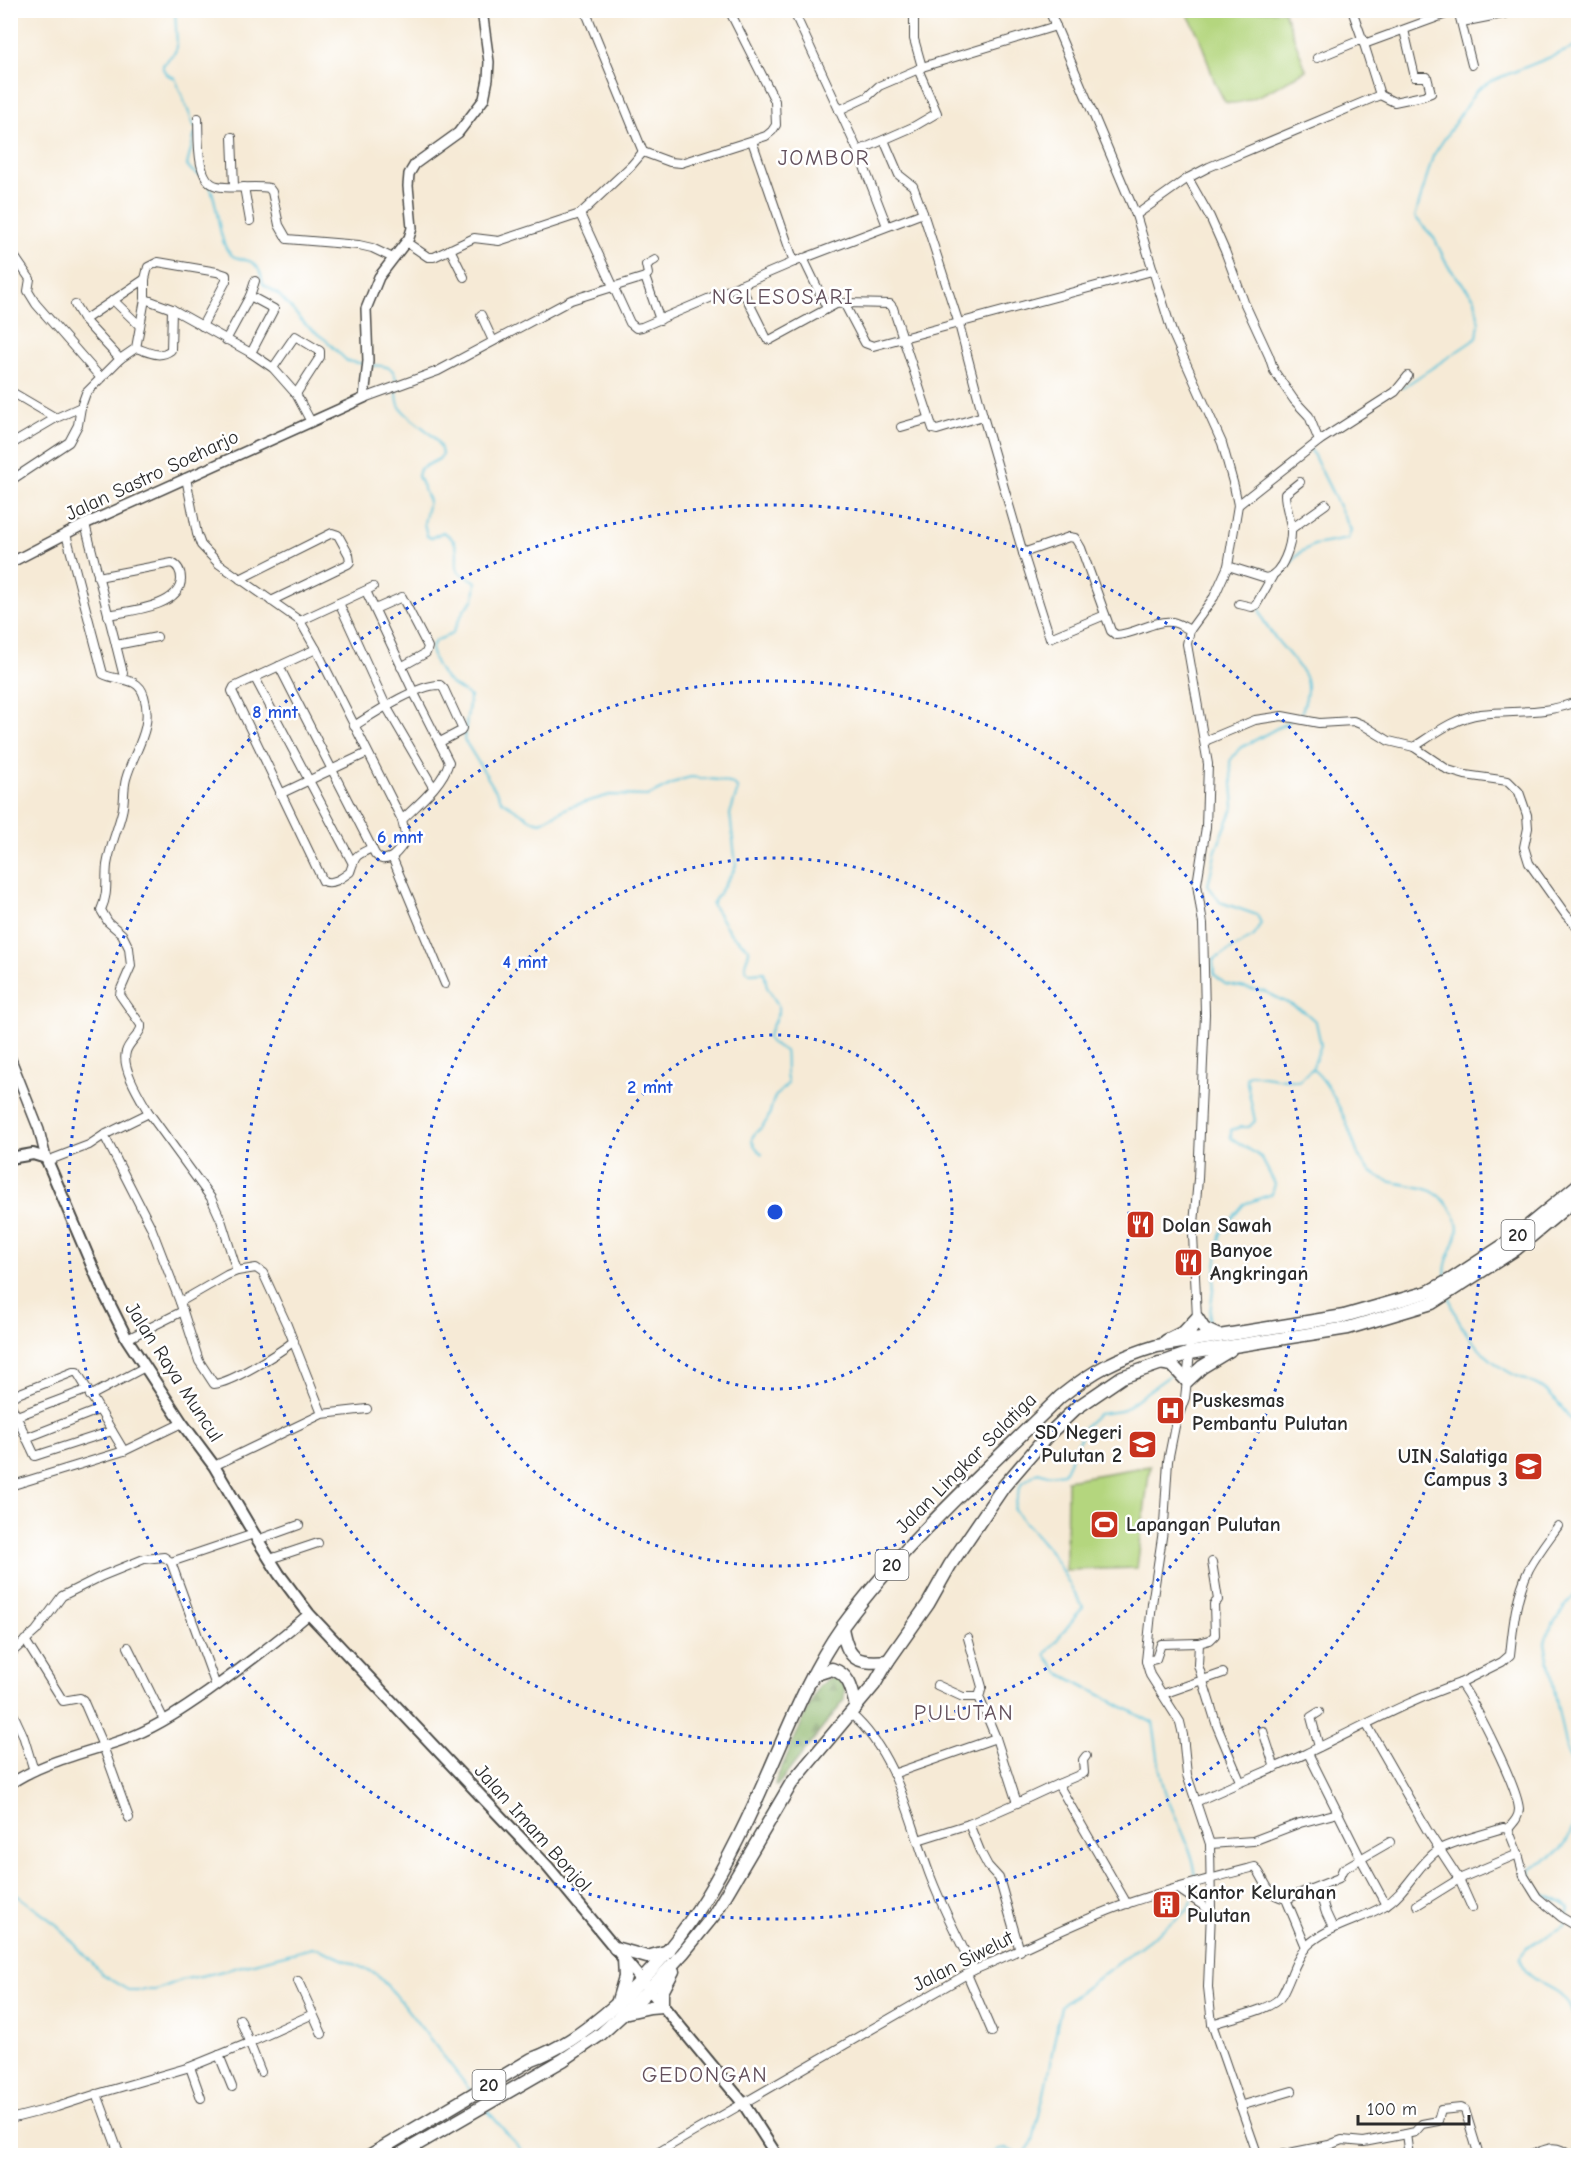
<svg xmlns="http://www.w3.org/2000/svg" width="1589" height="2166" viewBox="0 0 1589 2166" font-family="'Comic Neue',sans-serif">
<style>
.green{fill:#b4d67e;stroke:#708054;stroke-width:1.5}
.forest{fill:url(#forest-firs);stroke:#5d714c;stroke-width:1.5}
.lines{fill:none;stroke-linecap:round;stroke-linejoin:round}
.stream{stroke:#5dc3da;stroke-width:2}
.minor-casing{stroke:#494845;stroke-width:10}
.tertiary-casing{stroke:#494845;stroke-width:12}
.secondary-casing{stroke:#494845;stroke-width:14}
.trunk-casing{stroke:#494845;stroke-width:15}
.minor{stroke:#fff;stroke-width:8}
.tertiary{stroke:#fff;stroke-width:9}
.secondary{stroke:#fff;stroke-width:10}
.trunk{stroke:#fff;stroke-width:12}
.ring{fill:none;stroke:#1d4ed8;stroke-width:3;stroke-dasharray:3 6}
.labels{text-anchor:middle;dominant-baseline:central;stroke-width:5;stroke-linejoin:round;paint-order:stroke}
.shield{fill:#fff;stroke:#6b6b6b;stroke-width:1.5}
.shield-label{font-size:18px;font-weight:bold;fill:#2b2b2b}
.street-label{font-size:20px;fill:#2b2b2b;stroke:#fff}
.poi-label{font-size:20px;font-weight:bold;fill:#2b2b2b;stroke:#fff;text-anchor:start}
.quarter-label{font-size:22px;letter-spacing:1.5px;fill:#63505c;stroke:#fff}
.centre{fill:#1d4ed8;stroke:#fff;stroke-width:3}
.ring-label{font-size:18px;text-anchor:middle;font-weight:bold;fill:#1d4ed8;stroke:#fff;stroke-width:5;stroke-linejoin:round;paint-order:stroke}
</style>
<defs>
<pattern id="forest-firs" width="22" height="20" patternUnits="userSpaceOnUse" patternTransform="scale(1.5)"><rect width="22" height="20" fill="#8fb76d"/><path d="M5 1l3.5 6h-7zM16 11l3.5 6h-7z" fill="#75955a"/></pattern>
</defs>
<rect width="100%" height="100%" fill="#fff"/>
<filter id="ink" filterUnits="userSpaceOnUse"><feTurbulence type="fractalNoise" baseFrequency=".0167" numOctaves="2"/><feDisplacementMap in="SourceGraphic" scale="12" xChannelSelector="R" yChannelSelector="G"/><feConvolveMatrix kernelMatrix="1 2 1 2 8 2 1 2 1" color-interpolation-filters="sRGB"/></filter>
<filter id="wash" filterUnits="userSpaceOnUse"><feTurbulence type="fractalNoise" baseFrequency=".008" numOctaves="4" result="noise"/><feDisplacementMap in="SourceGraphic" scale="24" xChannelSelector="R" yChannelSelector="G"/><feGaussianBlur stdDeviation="1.35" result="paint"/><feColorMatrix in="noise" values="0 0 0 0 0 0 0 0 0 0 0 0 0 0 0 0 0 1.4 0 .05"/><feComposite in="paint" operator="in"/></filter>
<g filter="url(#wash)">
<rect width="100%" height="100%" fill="#f6ead6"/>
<g class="green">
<path d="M1186 11H1284L1306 70C1288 80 1244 109 1225 102L1215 83 1199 36Z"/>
<path d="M1150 1466 1137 1568 1066 1570 1067 1480Z"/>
</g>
<path class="forest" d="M835 1677 845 1687 844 1701 777 1786 775 1785 776 1780 818 1687 829 1678Z"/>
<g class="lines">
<g class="stream">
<path d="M175 10 177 47 175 52 163 65V69L168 75 175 78 195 128"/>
<path d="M10 17 13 10"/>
<path d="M195 133 187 165 192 171 202 176"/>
<path d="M209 184C219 204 216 228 226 248 237 269 258 248 263 284L279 295 306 325 327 341 347 361 365 364"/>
<path d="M370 365C377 366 388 365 392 370 400 379 394 397 400 407 411 424 441 433 442 455L439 459 420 469 418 476 429 501 424 523 427 536 431 538 443 532C467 545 451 562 459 572 462 576 471 577 476 582L474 599 464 610 452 634 435 641 431 649C434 663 442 678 454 686 460 690 465 691 470 697L464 740 467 744 502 801 532 820 541 822 569 807 610 795 648 796 680 780 691 777 718 780 733 784 738 789 730 814 736 865 733 872 712 904 730 933 749 949C750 957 742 963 746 970L750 973 764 972 767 987 778 1005V1013L767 1038 771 1043 785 1051C787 1062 784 1073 788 1083 784 1089 778 1092 775 1097 771 1104 771 1113 767 1120 758 1136 741 1134 762 1154"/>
<path d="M1402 388 1477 338 1479 323 1475 299 1448 266 1434 238 1415 217 1433 156 1476 91 1491 81 1578 46"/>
<path d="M1271 585 1301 552 1314 545 1348 539 1351 530 1311 450"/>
<path d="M1260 605C1257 626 1296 657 1305 677 1310 688 1305 703 1301 714L1298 716"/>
<path d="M1312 1069C1327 1079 1345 1117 1351 1135 1355 1146 1358 1159 1367 1168 1396 1197 1431 1170 1455 1216 1466 1238 1441 1256 1446 1277"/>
<path d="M1450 1298C1456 1326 1480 1354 1504 1369 1514 1376 1526 1380 1537 1385 1554 1394 1566 1414 1578 1428"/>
<path d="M1209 1321 1220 1236 1223 1229 1244 1204 1272 1194 1275 1184 1261 1157 1231 1138V1130L1240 1127H1249L1255 1121 1246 1078 1250 1074 1298 1081 1312 1069 1321 1045 1316 1022 1305 1012 1266 992 1225 984 1214 974 1213 960 1254 936 1261 923 1257 915 1220 902 1208 885 1216 850 1234 806 1230 761 1239 749 1290 721"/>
<path d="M1169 1376 1121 1411 1098 1414 1086 1425 1064 1473 1048 1475 1038 1472 1021 1484 1014 1510 1050 1551 1083 1607 1045 1655 1059 1673 1153 1723C1157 1744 1158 1768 1164 1788 1173 1819 1205 1863 1193 1896"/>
<path d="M1578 1592C1568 1602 1547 1629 1545 1643L1565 1744 1578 1781"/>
<path d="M10 1890 57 1925 104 1976 128 1990H156L181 1980 215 1973 312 1948 319 1949 375 1973 395 1994 470 2090"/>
<path d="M1567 1917 1569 1908C1557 1894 1525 1899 1531 1868 1542 1861 1560 1854 1566 1843 1571 1833 1572 1825 1578 1817"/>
<path d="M1565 1923 1564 1926 1525 1949 1519 1957C1524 1977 1541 1982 1556 1991 1570 1999 1574 2018 1578 2032"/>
<path d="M487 2110 526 2156"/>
<path d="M992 2156 996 2151 1006 2149 1022 2155"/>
<path d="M1023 2156 1033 2141 1044 2094 1061 2006 1187 1911 1191 1901"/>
<path d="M1572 2156 1578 2136"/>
</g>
</g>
</g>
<g filter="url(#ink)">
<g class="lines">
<defs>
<g id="minor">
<path d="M585 10 643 152 631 166 580 214 630 323 636 328 642 327 794 262 923 213 959 324 983 416 1023 553 1069 537 1075 538 1081 548 1111 631 1116 635C1134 635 1155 619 1172 622 1178 623 1184 627 1190 630"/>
<path d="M793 10 858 151 887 226"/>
<path d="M914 10V39L922 67 1056 26"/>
<path d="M1049 10 1136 215 1172 332 1222 443 1234 486 1238 505 1228 566 1214 597 1190 630 1187 644 1208 764 1206 827 1197 884 1203 924 1205 1014 1198 1179 1193 1235 1197 1318 1189 1341 1190 1353 1185 1398 1175 1426 1168 1461 1164 1524 1152 1604 1146 1661 1150 1675 1180 1722 1183 1735 1187 1775 1210 1844 1211 1911 1208 1987 1212 2024 1258 2156"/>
<path d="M1458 10 1472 65"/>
<path d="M1462 22 1523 10"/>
<path d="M1364 44 1457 10"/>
<path d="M1317 58 1363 39"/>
<path d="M1380 95 1394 102 1423 96 1431 93 1427 77H1415L1404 30"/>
<path d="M839 110 867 97 879 86 921 68"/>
<path d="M198 118C199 135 195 181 217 186 234 190 252 185 269 188L272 192 279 225 287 239 359 245 372 248 393 258"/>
<path d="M232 137 234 186"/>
<path d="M884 140 899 175 913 186 923 213"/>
<path d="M752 141 794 262"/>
<path d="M858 151 913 127 937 113 918 69"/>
<path d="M643 152 670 162 681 163 766 136 772 131 776 125 775 101 729 10"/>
<path d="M1188 178 1210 217 1225 251 1244 302 1269 356 1274 371 1294 400 1309 416 1319 441"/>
<path d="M244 187 250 221"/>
<path d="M1136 215 1188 178 1209 167 1380 95 1364 44 1352 10"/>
<path d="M406 242 428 257H434L474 238 499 241 580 214"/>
<path d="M450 249 464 277"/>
<path d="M10 250 30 279 28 291 36 304 100 377"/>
<path d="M803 258 827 308"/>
<path d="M655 260 646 265 648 274 645 277 660 320"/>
<path d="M740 285 767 339 770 340 836 304 847 303 890 304 893 308 933 429 937 430 983 416"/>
<path d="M250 296 274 309 251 353"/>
<path d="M145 299 172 309 251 353 273 368 296 394 310 420"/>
<path d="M113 300 140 326"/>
<path d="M844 303 865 343 873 346 1152 271"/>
<path d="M75 305 84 320 120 359"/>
<path d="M481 315 493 341"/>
<path d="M84 320 145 279"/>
<path d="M226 340 250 296 255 281"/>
<path d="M136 348C149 352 159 359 171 350L172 309"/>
<path d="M273 368 295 336 320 351V357L296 394"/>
<path d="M10 391 56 418 81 407"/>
<path d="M364 398 438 371 571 300 645 277"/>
<path d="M901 427 929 419"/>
<path d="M10 445 56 418"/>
<path d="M186 478 197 534 201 545 219 564 300 621 316 649 402 820C407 840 407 843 392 857L445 984"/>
<path d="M10 481 69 442 78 425 81 407 86 393 120 359 136 348 145 299V279L148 267 158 262 217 272 226 275V281L202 326"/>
<path d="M1238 505 1319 441 1395 392 1408 376"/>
<path d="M85 524 116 645 157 637"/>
<path d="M1291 529 1326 504"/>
<path d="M66 534 103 674C117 682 138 675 144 696 154 729 134 750 126 779 123 790 125 801 122 812 118 829 110 846 107 865 105 882 109 892 101 910L108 922 122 934 129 948 131 966 121 989 120 995 141 1025V1028C138 1037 128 1043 126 1052 121 1068 141 1099 149 1113L104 1135"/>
<path d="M1023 553 1050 638 1105 615"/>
<path d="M1228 566 1266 578C1283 574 1292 544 1291 528 1290 517 1285 505 1285 494L1300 482"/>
<path d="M98 577 172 563C178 566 181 572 181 579 181 607 128 611 108 615"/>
<path d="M240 579 332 533 338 535 349 555 350 562 348 564 271 601"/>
<path d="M366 591 414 693 449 762C443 784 418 804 402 820"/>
<path d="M339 603 386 706 433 787"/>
<path d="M1239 604 1252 607 1256 605 1272 577"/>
<path d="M375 609 402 597 428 647 426 653 401 667"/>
<path d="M300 621 373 587"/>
<path d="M116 645 123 673"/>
<path d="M316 649 234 687 232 691 323 881C333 885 342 878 350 872 356 854 355 856 372 848"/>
<path d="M279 666 375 854C381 861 384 860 392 857"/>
<path d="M255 678 352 862"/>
<path d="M354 726C373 714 418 684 440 685L444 689 462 728 461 731 440 742"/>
<path d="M1205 741 1255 720 1282 716 1319 723 1353 721 1363 725 1389 741 1414 747 1448 770 1465 775 1508 781 1519 792 1527 815 1528 828 1524 847 1529 863 1566 915 1578 928"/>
<path d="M1414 747C1434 734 1456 717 1481 714 1514 710 1547 715 1578 701"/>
<path d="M280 794 367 753"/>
<path d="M149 1113 211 1198 221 1220 237 1271 256 1268 263 1273 287 1325 322 1414"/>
<path d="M47 1161 89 1145 104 1135 151 1227 180 1302 199 1361 214 1384C231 1383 279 1353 294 1341"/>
<path d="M180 1302 227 1275 237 1271"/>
<path d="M127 1339 183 1311"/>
<path d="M90 1396 145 1367"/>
<path d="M10 1397 73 1372H77L124 1451"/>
<path d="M10 1403 35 1456 112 1431"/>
<path d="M17 1416 86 1390"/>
<path d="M26 1438 98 1410"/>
<path d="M214 1466 322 1414 367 1409"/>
<path d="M10 1486 124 1451 182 1423"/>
<path d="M257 1540 299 1525"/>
<path d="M270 1559 318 1543"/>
<path d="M171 1562 216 1686"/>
<path d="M1212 1562 1218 1600 1214 1604 1215 1635 1210 1640 1199 1643 1198 1665 1217 1726 1240 1781"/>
<path d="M968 1638 982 1687 979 1697 996 1738 1017 1803 1058 1784 1127 1904"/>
<path d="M25 1640 63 1701 80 1698 83 1700 103 1746 129 1818"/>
<path d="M128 1647 164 1720"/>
<path d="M10 1654 36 1631 62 1596 102 1576 144 1559 164 1557 171 1562 254 1534"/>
<path d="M1146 1661 1156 1659 1161 1644 1199 1643"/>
<path d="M1460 1683 1502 1662 1510 1655C1513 1626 1516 1595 1529 1569 1537 1554 1548 1540 1558 1526"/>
<path d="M937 1685 963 1697H979"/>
<path d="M1163 1694 1223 1673"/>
<path d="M10 1707 23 1735 34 1771"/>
<path d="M1319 1712 1311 1717 1319 1747"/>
<path d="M851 1714C898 1755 909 1821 931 1878 943 1909 959 1940 974 1970"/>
<path d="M1367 1725 1427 1830 1459 1879 1472 1908"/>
<path d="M1263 1731 1275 1768"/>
<path d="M1308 1753 1361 1859 1386 1905"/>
<path d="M893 1774 996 1738"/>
<path d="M1058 1784 1084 1773 1083 1760 1086 1756"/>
<path d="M1196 1802C1232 1785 1269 1771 1305 1754 1356 1730 1407 1701 1460 1683 1475 1703 1517 1786 1519 1809 1519 1818 1513 1823 1508 1829"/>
<path d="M969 1824 980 1851 988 1866 999 1878 1020 1951"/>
<path d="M918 1840 969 1824 1017 1803"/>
<path d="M1210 1844 1253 1841 1300 1823 1338 1813"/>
<path d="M1318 1887 1326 1913 1333 1928"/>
<path d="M1177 1888 1211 1911"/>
<path d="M1286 1899 1339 1878 1343 1869 1390 1842"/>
<path d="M1417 1905 1459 1879 1518 1854"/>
<path d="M967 1974 992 2032"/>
<path d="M313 2014 322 2034"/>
<path d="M240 2019 261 2072"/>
<path d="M1212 2024C1229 2018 1274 2010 1282 1995 1291 1979 1295 1959 1307 1946 1329 1925 1359 1921 1384 1906 1406 1893 1417 1865 1438 1850 1448 1843 1488 1833 1503 1828L1508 1829 1518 1854 1524 1876 1537 1897 1561 1917 1578 1927"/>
<path d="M219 2055 232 2087"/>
<path d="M190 2067 201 2098"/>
<path d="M97 2094 190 2067 249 2043 313 2014 298 1981"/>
<path d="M1240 2106 1292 2091"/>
<path d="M10 2119 57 2107 97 2094 120 2156"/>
<path d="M1406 2134 1409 2156"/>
<path d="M652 2156 974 1970C1025 1949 1074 1922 1126 1904 1168 1889 1212 1878 1255 1867 1268 1882 1263 1893 1286 1899L1306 1947"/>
<path d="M1274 2156 1329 2145 1342 2140 1364 2142 1406 2134 1415 2132 1422 2124 1438 2121 1441 2110 1461 2108 1465 2110 1479 2156"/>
<path d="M1528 2156C1545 2150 1555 2142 1570 2156"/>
</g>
<g id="tertiary">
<path d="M10 563 85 524 364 398 368 361 366 309 379 277 409 238 412 228 408 186 409 174 415 164 458 133 484 99 488 79 489 62 482 10"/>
<path d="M10 1057 39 1130 46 1158"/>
<path d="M10 1784C47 1759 93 1752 133 1736 160 1725 185 1708 208 1692 243 1667 276 1642 309 1614"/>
</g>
<path id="secondary" d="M10 1158 33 1154 46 1158 102 1289 127 1339 182 1423 214 1466 254 1534 279 1574 309 1614 548 1867 743 2103 777 2156"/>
<g id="trunk">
<path d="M1166 1341 1184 1332 1197 1318 1204 1329 1219 1336"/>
<path d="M1159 1363 1172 1365 1187 1381 1202 1367 1230 1350"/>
<path d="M842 1628C848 1660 856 1664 888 1661"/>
<path d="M813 1675 832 1669C850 1675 852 1689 856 1707"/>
<path d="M615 1948 647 1957 669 1951"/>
<path d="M617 2004 625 1977 624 1959"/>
<path d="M628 2012 650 2007 662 2006V1992L673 1971"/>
<path d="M369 2156 532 2059C560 2049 582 2033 605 2014 681 1952 724 1874 763 1785 787 1732 808 1675 842 1627 905 1542 985 1471 1060 1397 1094 1370 1117 1358 1157 1346L1344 1316 1428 1292 1452 1279 1510 1241 1578 1185"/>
<path d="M397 2156 563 2060 601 2034 649 1990 683 1953 714 1915 791 1784 874 1685 888 1661 928 1604 950 1565 1004 1486 1047 1436 1075 1409 1122 1377 1190 1353 1348 1328 1432 1303 1516 1249 1578 1197"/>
</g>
</defs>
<use href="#minor" class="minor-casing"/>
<use href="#tertiary" class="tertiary-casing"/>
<use href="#secondary" class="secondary-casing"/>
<use href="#trunk" class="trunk-casing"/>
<use href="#minor" class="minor"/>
<use href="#tertiary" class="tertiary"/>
<use href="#secondary" class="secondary"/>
<use href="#trunk" class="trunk"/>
</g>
</g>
<g class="ring">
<circle cx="775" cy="1212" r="177"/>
<circle cx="775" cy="1212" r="354"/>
<circle cx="775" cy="1212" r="531"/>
<circle cx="775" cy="1212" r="707"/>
</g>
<defs>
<symbol id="restaurant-square" viewBox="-11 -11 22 22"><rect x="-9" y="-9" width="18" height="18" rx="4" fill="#c8321e" stroke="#fff"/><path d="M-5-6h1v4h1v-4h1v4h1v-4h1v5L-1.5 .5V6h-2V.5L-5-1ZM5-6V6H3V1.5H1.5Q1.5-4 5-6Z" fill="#fff"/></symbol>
<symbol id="hospital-square" viewBox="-11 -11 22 22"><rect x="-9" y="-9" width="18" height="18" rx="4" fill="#c8321e" stroke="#fff"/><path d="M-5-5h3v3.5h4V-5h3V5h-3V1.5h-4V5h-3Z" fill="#fff"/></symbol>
<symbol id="school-square" viewBox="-11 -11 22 22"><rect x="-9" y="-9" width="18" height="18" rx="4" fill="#c8321e" stroke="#fff"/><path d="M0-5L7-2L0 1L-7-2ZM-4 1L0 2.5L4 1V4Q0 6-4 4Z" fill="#fff"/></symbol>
<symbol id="university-square" viewBox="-11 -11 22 22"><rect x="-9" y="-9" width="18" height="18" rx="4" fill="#c8321e" stroke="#fff"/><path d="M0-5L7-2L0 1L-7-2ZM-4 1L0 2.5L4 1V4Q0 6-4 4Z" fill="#fff"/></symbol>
<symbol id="stadium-square" viewBox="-11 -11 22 22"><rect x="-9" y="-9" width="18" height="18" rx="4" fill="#c8321e" stroke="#fff"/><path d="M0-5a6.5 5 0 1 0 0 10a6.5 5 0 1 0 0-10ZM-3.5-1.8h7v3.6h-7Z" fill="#fff"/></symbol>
<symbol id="building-square" viewBox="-11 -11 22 22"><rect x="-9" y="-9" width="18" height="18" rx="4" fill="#c8321e" stroke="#fff"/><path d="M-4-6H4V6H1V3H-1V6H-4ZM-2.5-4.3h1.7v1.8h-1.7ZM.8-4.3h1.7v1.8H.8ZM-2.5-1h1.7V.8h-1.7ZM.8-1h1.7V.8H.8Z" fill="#fff"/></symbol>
</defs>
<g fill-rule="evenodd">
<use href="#restaurant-square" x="1124" y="1208" width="33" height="33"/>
<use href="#restaurant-square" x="1172" y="1246" width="33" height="33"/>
<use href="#hospital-square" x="1154" y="1394" width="33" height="33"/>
<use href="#school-square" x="1126" y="1428" width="33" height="33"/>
<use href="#university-square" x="1512" y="1450" width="33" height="33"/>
<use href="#stadium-square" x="1088" y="1508" width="33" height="33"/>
<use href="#building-square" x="1150" y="1888" width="33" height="33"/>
</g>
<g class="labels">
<g class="shield">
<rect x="1501.5" y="1220" width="33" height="30" rx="4.5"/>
<rect x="875.5" y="1550" width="33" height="30" rx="4.5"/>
<rect x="472.5" y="2070" width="33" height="30" rx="4.5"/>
</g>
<g class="shield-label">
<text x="1518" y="1235">20</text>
<text x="892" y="1565">20</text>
<text x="489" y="2085">20</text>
</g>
<g class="street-label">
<text transform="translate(152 475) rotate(-25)">Jalan Sastro Soeharjo</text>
<text transform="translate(174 1372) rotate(57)">Jalan Raya Muncul</text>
<text transform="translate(966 1463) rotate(-45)">Jalan Lingkar Salatiga</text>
<text transform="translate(533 1828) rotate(48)">Jalan Imam Bonjol</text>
<text transform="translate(963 1961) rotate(-27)">Jalan Siwelut</text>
</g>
<g class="poi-label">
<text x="1162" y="1225">Dolan Sawah</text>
<text x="1210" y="1250">Banyoe<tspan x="1210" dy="23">Angkringan</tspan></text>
<text x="1192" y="1400">Puskesmas<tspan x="1192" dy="23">Pembantu Pulutan</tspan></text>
<text x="1122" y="1432" text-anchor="end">SD Negeri<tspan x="1122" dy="23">Pulutan 2</tspan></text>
<text x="1508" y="1456" text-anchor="end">UIN Salatiga<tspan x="1508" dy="23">Campus 3</tspan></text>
<text x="1126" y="1524">Lapangan Pulutan</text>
<text x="1187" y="1892">Kantor Kelurahan<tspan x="1187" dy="23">Pulutan</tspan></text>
</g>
<g class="quarter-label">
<text x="824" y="158">JOMBOR</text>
<text x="783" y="297">NGLESOSARI</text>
<text x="964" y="1713">PULUTAN</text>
<text x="705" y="2075">GEDONGAN</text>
</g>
</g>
<circle cx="775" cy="1212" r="9" class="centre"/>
<g class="ring-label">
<text x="275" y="718">8 mnt</text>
<text x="400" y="843">6 mnt</text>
<text x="525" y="968">4 mnt</text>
<text x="650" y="1093">2 mnt</text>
</g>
<rect width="1589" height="2166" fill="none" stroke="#fff" stroke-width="36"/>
<path d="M1358 2115v9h111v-9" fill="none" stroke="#2b2b2b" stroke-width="3"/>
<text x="1367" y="2115" font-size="18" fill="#2b2b2b" stroke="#ffffff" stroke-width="4.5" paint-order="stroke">100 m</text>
</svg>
